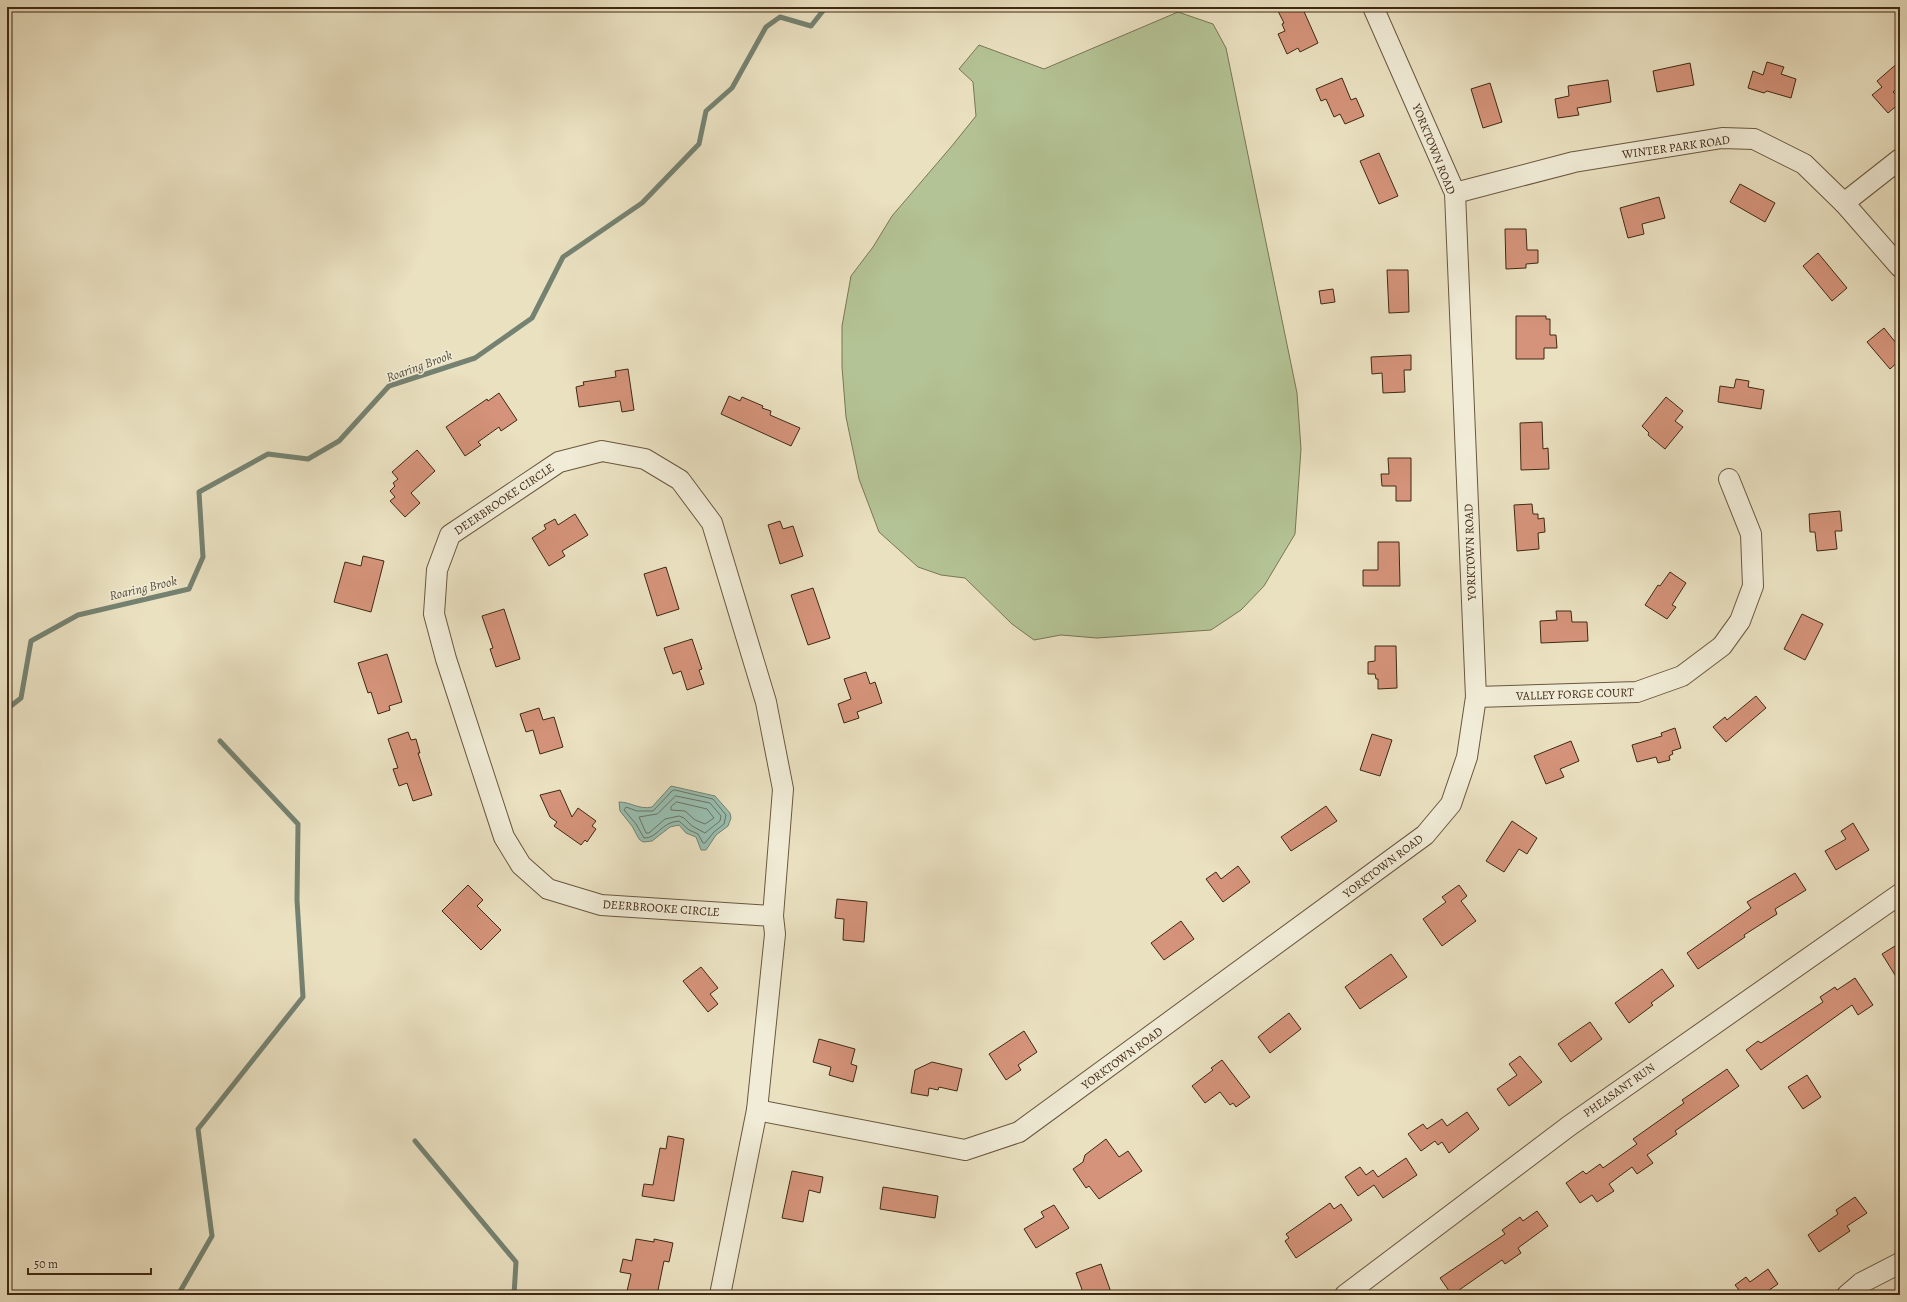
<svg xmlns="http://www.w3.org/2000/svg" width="1907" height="1302" viewBox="0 0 1907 1302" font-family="Alegreya,serif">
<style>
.green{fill:#b4c395;stroke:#7a7654}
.water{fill:#98beb0;stroke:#758271}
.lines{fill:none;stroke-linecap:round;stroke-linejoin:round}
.shore{stroke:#6c7462;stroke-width:1}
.stream{stroke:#758271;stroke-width:5}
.building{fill:#d4937a;stroke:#402913}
.street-casing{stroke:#6a573e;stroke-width:22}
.street{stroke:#f1ecd7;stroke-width:20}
.labels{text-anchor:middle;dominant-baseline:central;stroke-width:3;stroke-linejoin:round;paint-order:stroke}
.street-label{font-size:12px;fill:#402913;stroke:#f1ecd7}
.water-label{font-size:13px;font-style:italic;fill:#564e3a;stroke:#f1ecd7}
</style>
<rect width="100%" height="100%" fill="#eae1c1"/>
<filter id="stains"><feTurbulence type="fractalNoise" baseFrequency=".005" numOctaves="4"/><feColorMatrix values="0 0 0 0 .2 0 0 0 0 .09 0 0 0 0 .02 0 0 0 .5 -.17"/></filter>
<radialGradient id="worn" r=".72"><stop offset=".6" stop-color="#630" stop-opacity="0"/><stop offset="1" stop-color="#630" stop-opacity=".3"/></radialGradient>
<path class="green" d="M1178 12 1213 24 1226 48 1297 393 1301 449 1295 534 1264 586 1241 610 1211 630 1097 638 1061 635 1034 640 1012 624 965 578 941 575 918 567 879 532 859 479 846 417 842 367V326L851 276 873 247 892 216 951 147 976 116 973 82 959 69 979 45 1044 69Z"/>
<path class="water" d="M671 786 715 796 730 813 731 818 728 826 716 835 706 850H701L696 837 686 833 679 825 670 827 652 841 643 842 639 839 632 826 620 811 619 802C631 802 639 810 652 807Z"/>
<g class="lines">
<g class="shore">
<path d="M675 790 713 799 726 815 724 824 714 832 705 843H703L698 834 689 830 679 821C661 822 657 839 644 838L636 824 624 810 626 807 637 811H653L672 791Z"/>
<path d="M676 796 710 803 721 816 720 821 705 833 692 826 684 818 679 816 665 819 649 833H646L639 817 657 814Z"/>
<path d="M677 802 707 809 714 818 705 824 695 820 685 811 671 810V807Z"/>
</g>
<g class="stream">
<path d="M7 709 21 698 31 641 78 615 189 589 203 557 199 492 268 454 308 459 339 441 389 386 475 358 532 318 563 257 642 203 699 144 706 111 732 88 766 27 780 17 811 26 826 7"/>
<path d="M415 1141 516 1262 514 1295"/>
<path d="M178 1295 212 1236 198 1129 303 997 297 900 298 824 220 741"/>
</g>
</g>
<g class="building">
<path d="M1286 7H1302L1318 43 1300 52 1298 48 1287 54 1278 34 1285 31 1282 24 1284 23 1278 11Z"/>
<path d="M1900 61V86L1893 92 1900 99V103L1888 113 1872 95 1882 87 1877 81Z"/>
<path d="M1767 62 1784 67 1781 74 1796 79 1791 98 1767 91 1764 93 1748 88 1753 71 1763 75Z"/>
<path d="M1690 63 1694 85 1657 92 1653 71Z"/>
<path d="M1342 78 1351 100 1356 98 1364 116 1345 124 1340 114 1334 117 1326 99 1321 101 1316 89Z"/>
<path d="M1608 80 1611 102 1577 108 1579 115 1558 118 1555 99 1569 96 1568 86Z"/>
<path d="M1490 83 1502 122 1483 128 1471 89Z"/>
<path d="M1379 153 1398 196 1379 204 1360 161Z"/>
<path d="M1740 184 1775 203 1765 222 1730 202Z"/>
<path d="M1659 197 1665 218 1642 224 1644 234 1628 238 1620 208Z"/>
<path d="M1505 229H1526L1527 250H1538V263L1526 264V268L1506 269Z"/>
<path d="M1818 253 1847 288 1832 301 1803 266Z"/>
<path d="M1387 270H1408L1409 312 1389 313Z"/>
<path d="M1333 289 1335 302 1321 304 1319 291Z"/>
<path d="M1516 316H1546V319H1550V335H1556L1557 348H1544V359H1516Z"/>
<path d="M1884 328 1900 348V360L1890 369 1867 342Z"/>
<path d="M1411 355V370H1404L1405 392 1383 393 1382 373 1372 374 1371 357Z"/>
<path d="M628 369 634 410 622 412 620 401 579 407 576 387 584 385 583 382 616 377 615 371Z"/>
<path d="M1736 379 1749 381 1748 387 1764 390 1761 409 1718 402 1720 386 1734 388Z"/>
<path d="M499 393 517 420 501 431 499 427 478 442 481 445 465 456 446 427 487 399 488 401Z"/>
<path d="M729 396 740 401 742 397 763 406 762 408 771 411 770 415 800 428 791 446 721 414Z"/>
<path d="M1666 397 1683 411 1675 421 1683 427 1665 449 1648 435 1649 433 1642 426Z"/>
<path d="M1542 422 1543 449 1548 448 1549 469 1521 470 1520 423Z"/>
<path d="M417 450 435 471 411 493 420 503 405 517 390 501 395 497 390 491 395 486 393 483 398 479 392 472Z"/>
<path d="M1388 458H1411V501H1396V486H1382L1381 474H1389Z"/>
<path d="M1532 504 1533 514H1538V519L1544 518 1545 532 1538 533 1539 549 1517 551 1514 505Z"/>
<path d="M1840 511 1842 531H1835L1837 549 1817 551 1815 532H1810L1809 514Z"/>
<path d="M575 514 588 535 562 551 565 556 549 566 532 538 546 529 544 525 555 519 558 525Z"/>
<path d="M780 521 783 529 793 526 803 556 780 564 768 525Z"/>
<path d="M1378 542H1399L1400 586H1363V570H1378Z"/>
<path d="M363 556 384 561 371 612 334 602 345 562 361 566Z"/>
<path d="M666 567 679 609 657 616 644 574Z"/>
<path d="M1670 572 1686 583 1672 605 1676 607 1667 619 1645 605 1658 585 1660 586Z"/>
<path d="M813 588 830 638 808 645 791 595Z"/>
<path d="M504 609 520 659 496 667 490 649 493 648 482 616Z"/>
<path d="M1556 611H1571L1572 622H1587L1588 641 1541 643 1540 621 1557 620Z"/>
<path d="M1802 614 1823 624 1805 660 1784 649Z"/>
<path d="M692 639 702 669 699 670 704 684 687 690 681 671 673 674 664 648Z"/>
<path d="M1375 646H1396L1397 688 1378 689V679H1376L1375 674H1368V662L1375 661Z"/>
<path d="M387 654 402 702 389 706 390 710 378 714 371 692 368 693 358 663Z"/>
<path d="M866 672 870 684 875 682 882 703 857 712 859 718 844 723 838 704 851 699 844 679Z"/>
<path d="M1756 696 1766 708 1726 742 1713 727 1725 717 1727 720Z"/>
<path d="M539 708 543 720 554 717 563 747 540 754 533 730 526 732 520 714Z"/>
<path d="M1675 728 1681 748 1672 751 1673 754 1669 756 1670 760 1658 763 1656 757 1637 762 1632 745 1662 736 1661 733Z"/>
<path d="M408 732 411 740 416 739 420 753H418L432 795 413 801 407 783 399 786 393 769 398 768 388 739Z"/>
<path d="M1372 734 1392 740 1380 776 1360 770Z"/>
<path d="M1571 741 1579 761 1560 769 1564 777 1546 784 1534 756Z"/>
<path d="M560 790 572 817 578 808 596 821 592 826 596 829 587 842 585 840 581 845 554 826 557 822 550 817 540 795Z"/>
<path d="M1326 806 1337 821 1291 851 1281 837Z"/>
<path d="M1512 821 1537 838 1527 854 1519 849 1504 872 1486 861Z"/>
<path d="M1853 823 1869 850 1836 870 1825 851 1846 839 1841 831Z"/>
<path d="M1238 866 1250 882 1223 902 1206 879 1216 872 1221 879Z"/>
<path d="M1795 873 1806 890 1775 909 1777 914 1744 935 1745 937 1698 969 1687 953 1751 908 1747 902Z"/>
<path d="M468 885 483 900 477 906 501 930 481 950 442 911Z"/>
<path d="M1459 885 1467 896 1461 901 1476 921 1442 946 1423 919 1446 902 1442 897Z"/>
<path d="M837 899 867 902 864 942 843 940 844 919 835 918Z"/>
<path d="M1181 921 1194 939 1164 960 1151 943Z"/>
<path d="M1900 943V983L1882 954Z"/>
<path d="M1391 954 1407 977 1360 1009 1345 987Z"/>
<path d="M701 967 718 988 710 994 718 1004 708 1012 683 981Z"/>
<path d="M1662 969 1674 986 1651 1003 1653 1005 1629 1023 1615 1003Z"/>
<path d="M1855 978 1873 1005 1858 1015 1852 1005 1761 1070 1746 1050 1758 1041 1761 1043 1823 1002 1820 997 1835 987 1837 990Z"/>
<path d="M1289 1013 1301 1029 1270 1053 1258 1037Z"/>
<path d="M1590 1022 1602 1039 1571 1062 1558 1044Z"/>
<path d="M1024 1031 1037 1052 1018 1065 1021 1070 1006 1080 989 1054Z"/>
<path d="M819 1039 855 1049 851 1064 857 1066 853 1082 829 1075 831 1067 813 1062Z"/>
<path d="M1520 1056 1542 1082 1509 1106 1497 1089 1517 1075 1509 1064Z"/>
<path d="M1222 1060 1250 1097 1236 1107 1233 1103 1230 1105 1220 1092 1205 1103 1192 1086 1213 1070 1211 1068Z"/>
<path d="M932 1062 962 1069 957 1091 939 1087 938 1090 929 1088 928 1096 911 1093 915 1070Z"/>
<path d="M1727 1069 1739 1086 1675 1131 1677 1134 1647 1155 1653 1163 1637 1174 1632 1167 1609 1184 1614 1191 1597 1202 1592 1195 1580 1203 1566 1183 1583 1171 1586 1174 1600 1164 1603 1168 1637 1144 1633 1139 1684 1103 1682 1100Z"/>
<path d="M1807 1075 1821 1097 1803 1109 1788 1087Z"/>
<path d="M1467 1112 1479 1129 1449 1153 1442 1142 1438 1145 1435 1141 1421 1151 1408 1134 1423 1124 1427 1129 1442 1119 1447 1126Z"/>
<path d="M668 1136 684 1139 674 1201 642 1196 644 1184 653 1185 660 1148 666 1149Z"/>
<path d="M1106 1139 1119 1157 1128 1151 1142 1171 1099 1199 1089 1186 1086 1188 1073 1169 1083 1162 1085 1155Z"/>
<path d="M1406 1158 1417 1175 1383 1198 1374 1185 1358 1196 1345 1177 1360 1167 1366 1175 1373 1170 1378 1177Z"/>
<path d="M792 1171 823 1177 820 1193 809 1190 803 1222 782 1218Z"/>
<path d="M883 1187 938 1196 935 1218 880 1209Z"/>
<path d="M1855 1197 1867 1213 1847 1226 1850 1231 1819 1252 1808 1235 1838 1214 1836 1210Z"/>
<path d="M1330 1203 1334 1209 1341 1204 1352 1220 1296 1258 1285 1241 1289 1238 1286 1234Z"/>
<path d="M1054 1205 1069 1228 1036 1248 1024 1229 1044 1217 1041 1212Z"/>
<path d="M1537 1211 1548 1226 1518 1248 1521 1253 1505 1264 1502 1260 1452 1295 1440 1278 1505 1234 1502 1230 1520 1217 1523 1221Z"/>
<path d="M636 1239 654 1242V1239L673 1243 669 1262 664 1261 657 1295 627 1291 631 1274 620 1272 623 1259 632 1261Z"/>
<path d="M1101 1264 1112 1295H1084L1076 1273Z"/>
<path d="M1768 1269 1778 1284 1762 1295H1731L1739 1290 1735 1285 1746 1277 1750 1282Z"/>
</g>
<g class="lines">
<defs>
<g id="street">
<path d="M1455 193 1574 162 1722 138 1754 139 1804 164 1844 203 1900 267"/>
<path d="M1844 203 1900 159"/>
<path d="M1476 697 1637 692 1682 676 1722 646 1740 621 1753 586 1751 534 1729 479"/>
<path d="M757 1110 965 1150 1019 1132 1425 835 1451 804 1467 757 1476 697 1455 193 1373 7"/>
<path d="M720 1295 757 1110 775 934 773 916 783 789 766 702 712 523 680 480 645 459 602 451 559 462 450 535 437 570 434 614 446 659 504 837 521 865 548 889 601 905 773 916"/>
<path d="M1345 1295 1569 1126 1900 894"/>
<path d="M1847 1295 1861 1283 1900 1263"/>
</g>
</defs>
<use href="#street" class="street-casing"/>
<use href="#street" class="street"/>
</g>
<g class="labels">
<g class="street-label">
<text transform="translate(1676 147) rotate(-8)">WINTER PARK ROAD</text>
<text transform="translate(1434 149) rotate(68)">YORKTOWN ROAD</text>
<text transform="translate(504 499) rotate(-34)">DEERBROOKE CIRCLE</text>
<text transform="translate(1470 552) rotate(-92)">YORKTOWN ROAD</text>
<text transform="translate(1575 694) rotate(-2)">VALLEY FORGE COURT</text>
<text transform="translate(1383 866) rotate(-37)">YORKTOWN ROAD</text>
<text transform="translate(661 908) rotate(4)">DEERBROOKE CIRCLE</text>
<text transform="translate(1122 1058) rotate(-36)">YORKTOWN ROAD</text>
<text transform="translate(1619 1090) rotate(-35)">PHEASANT RUN</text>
</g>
<g class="water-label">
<text transform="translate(419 366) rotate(-20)">Roaring Brook</text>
<text transform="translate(143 588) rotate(-13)">Roaring Brook</text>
</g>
</g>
<rect width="1907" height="1302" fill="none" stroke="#eae1c1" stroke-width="24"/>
<rect x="8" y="8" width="1891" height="1286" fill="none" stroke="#402913" stroke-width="2"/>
<rect x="12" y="12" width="1883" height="1278" fill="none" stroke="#402913"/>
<path d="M28 1268v6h123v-6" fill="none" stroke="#402913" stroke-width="2"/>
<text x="34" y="1268" font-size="12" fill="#402913" stroke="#f1ecd7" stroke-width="3" paint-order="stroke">50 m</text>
<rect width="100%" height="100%" filter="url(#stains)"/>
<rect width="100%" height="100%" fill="url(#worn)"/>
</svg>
